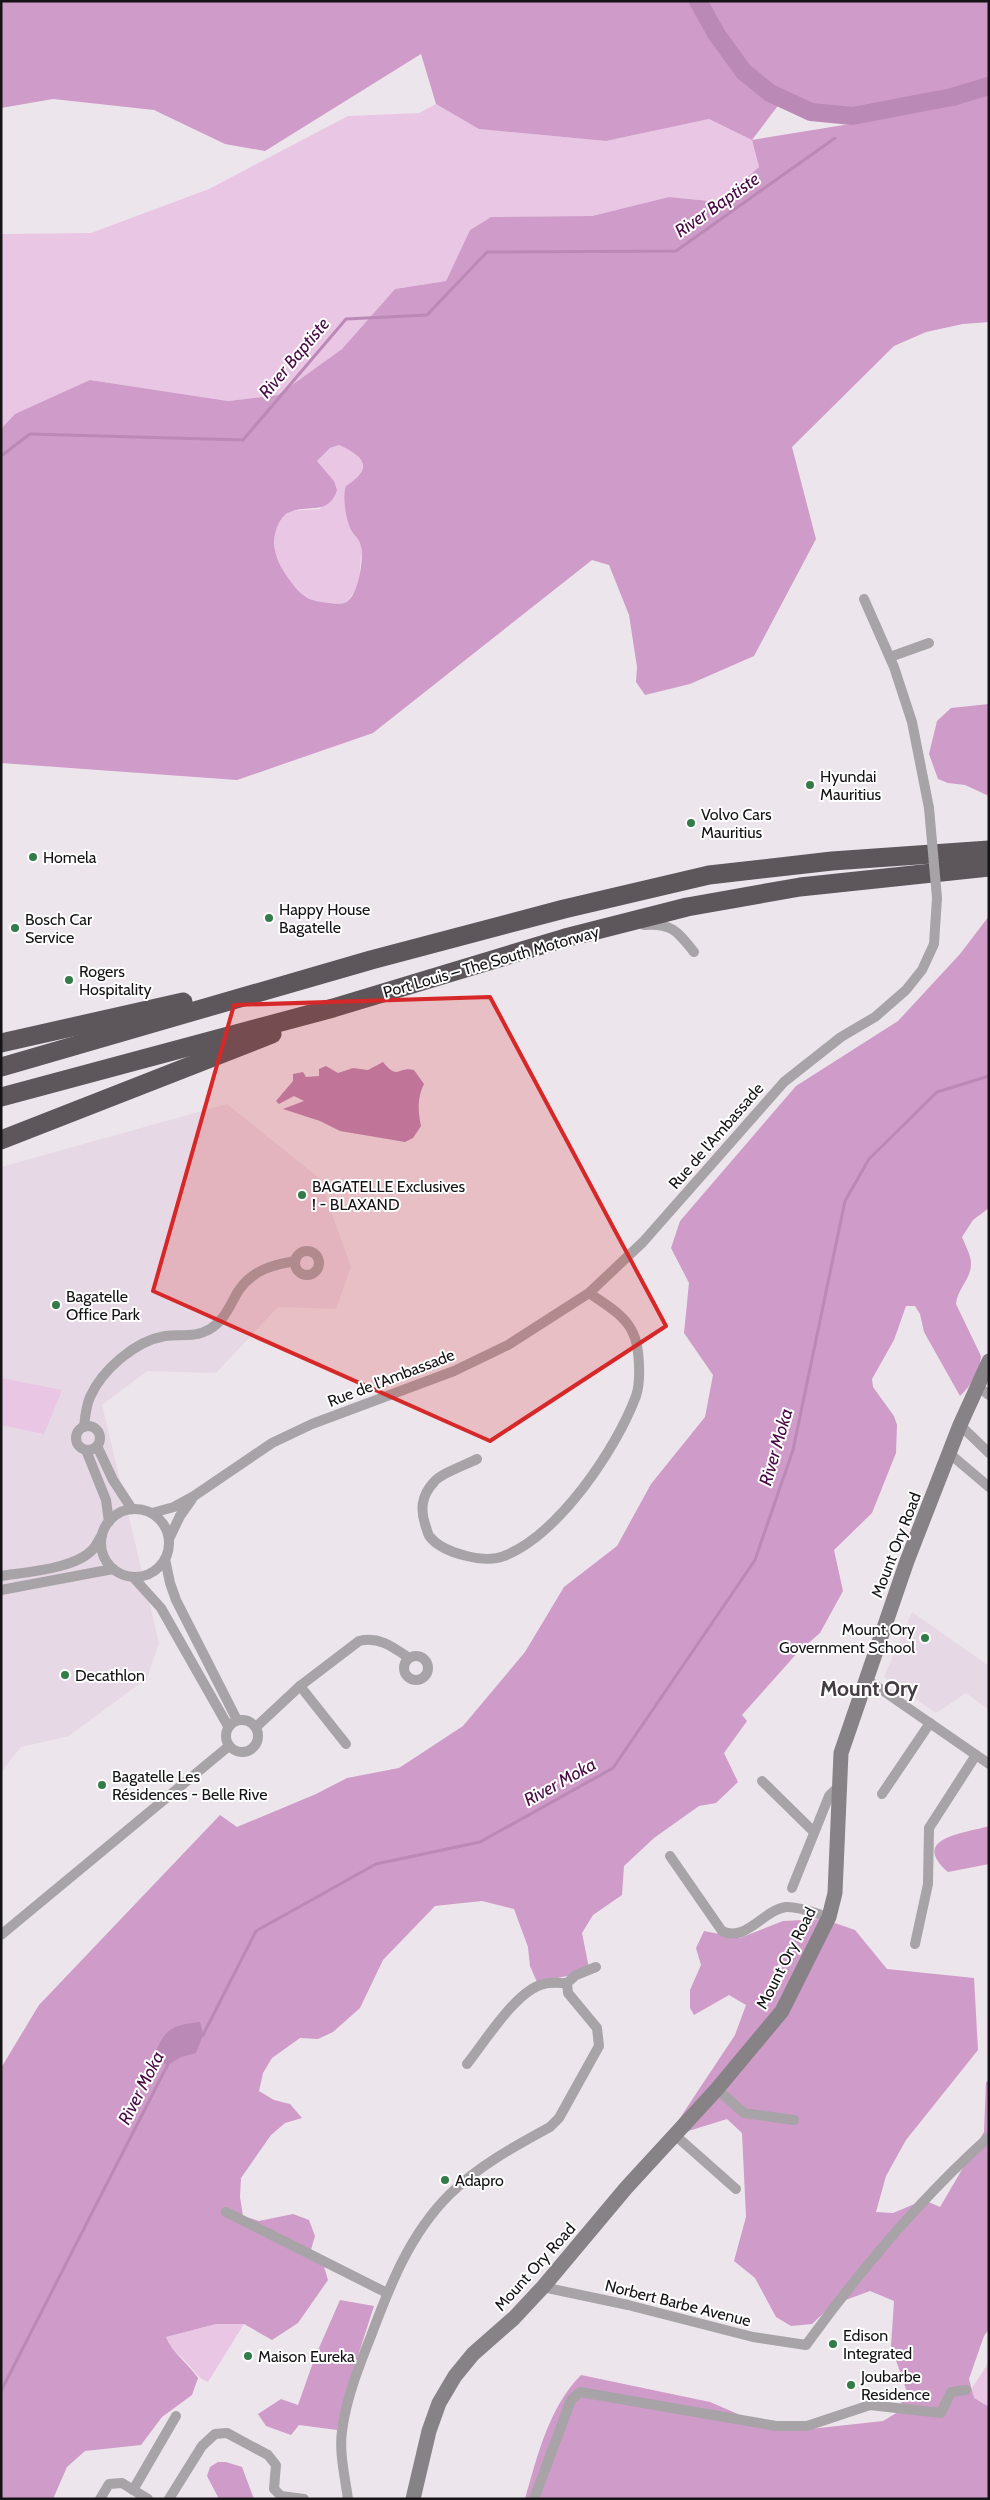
<svg xmlns="http://www.w3.org/2000/svg" width="990" height="2500" viewBox="0 0 990 2500" font-family="Cabin,sans-serif">
<style>
.built{fill:#e6d8e4}
.green{fill:#eac6e5}
.forest{fill:#cf9bc9;fill-rule:evenodd}
.water{fill:#bb89b5}
.lines{fill:none;stroke-linecap:round;stroke-linejoin:round}
.stream{stroke:#bb89b5;stroke-width:3}
.river{stroke:#bb89b5;stroke-width:18}
.street{stroke:#a7a3a6;stroke-width:10}
.secondary{stroke:#878286;stroke-width:15}
.highway{stroke:#5d575c;stroke-width:19}
.street-bridge{stroke:#a7a3a6;stroke-width:10}
.marked{fill:#d62828;fill-opacity:0.2;stroke:#d62828;stroke-width:4;stroke-linejoin:round}
.poi-dot{fill:#337b48;stroke:#fff;stroke-width:2}
.labels{text-anchor:middle;dominant-baseline:central;stroke-width:4;stroke-linejoin:round;paint-order:stroke}
.poi-label{font-size:16px;fill:#151315;stroke:#fff;text-anchor:start}
.street-label{font-size:16px;fill:#151315;stroke:#fff}
.water-label{font-size:18px;font-style:italic;fill:#490b45;stroke:#fff}
.district-label{font-size:21px;font-weight:bold;fill:#443e43;stroke:#fff}
</style>
<rect width="100%" height="100%" fill="#ede5ec"/>
<g class="built">
<path d="M227 1104 319 1178 351 1267 336 1309 278 1307 216 1373 147 1371 102 1405 159 1643 147 1678 69 1736 21 1747 1 1772V1167Z"/>
<path d="M912 1612 989 1666V1710L966 1693 936 1713 884 1677Z"/>
</g>
<g class="green">
<path d="M436 104 480 129 606 141 709 119 752 140 759 167 720 202 669 197 592 216 491 217 470 230 446 281 395 289 342 349 278 395 228 401 90 380 1 429V234L91 233 209 189 348 116 419 113Z"/>
<path d="M339 445C365 457 374 468 346 486L351 529 361 544V554L359 584 348 601 340 604 314 601 298 592 282 570 275 552 274 533 283 516 290 511 320 509 334 481 317 461 330 448Z"/>
<path d="M1 1378 62 1390 44 1434 1 1425Z"/>
<path d="M216 2324H244L208 2382C198 2378 196 2373 188 2364 178 2353 174 2353 166 2337Z"/>
<path d="M989 2362V2411L966 2397Z"/>
</g>
<g class="forest">
<path d="M1 1H989V322L963 324 926 332 894 346 792 447 816 539 754 656 690 684 645 695 636 682 637 667 629 615 609 565 592 560 373 733 237 780 1 763V429L15 414 90 380 228 401 278 395 342 349 395 289 446 281 470 230 491 217 592 216 669 197 720 202 759 167 752 140 709 119 606 141 479 129 436 104 421 54 265 151 225 144 154 110 53 99 1 108ZM780 103 806 115 850 124 752 140ZM339 445C365 457 374 468 346 486 342 497 346 519 351 530 354 535 358 538 360 543 365 555 359 592 348 601 341 606 330 603 322 602 308 601 299 593 291 582 277 564 268 543 279 523 282 518 284 514 290 512 308 504 329 516 337 490L334 481 317 461 330 448Z"/>
<path d="M989 704V796L965 785 948 783 938 779 929 754 937 721 951 708Z"/>
<path d="M989 916V1208L973 1220 962 1237C965 1245 971 1255 971 1263 972 1278 957 1289 956 1304L981 1356C980 1370 971 1386 960 1396L924 1332 920 1314 915 1306H906L894 1340 872 1379 873 1387 894 1416 897 1425 896 1453 872 1513 834 1550 843 1591 820 1633 799 1651 742 1715 747 1721 724 1753 738 1782 716 1803 699 1806 654 1838 624 1866 622 1895 593 1915 582 1933 589 1968 572 1975 537 1982 530 1966 528 1947 514 1909 482 1901 435 1906 383 1960 360 2008 333 2032 318 2039 300 2038 272 2058 263 2073 259 2091 274 2100 290 2104 302 2118 285 2123 271 2135 241 2178 240 2197 243 2216 259 2221 293 2214 309 2220 315 2236 310 2253 323 2263 328 2280 298 2323 272 2340 244 2324H216L166 2337C173 2354 188 2363 198 2378L192 2395 162 2417 141 2445 85 2451 67 2467 53 2499H1V2068L39 2005 220 1815 237 1827 316 1794 347 1778 399 1768 463 1726 525 1652 564 1587 617 1546 651 1484 705 1417 713 1375 684 1333 689 1283 671 1248 680 1221 796 1086 898 1021 960 954Z"/>
<path d="M989 1826V1864L948 1872C910 1838 962 1834 989 1826Z"/>
<path d="M823 1919 855 1930 887 1969 974 1978 978 2050 906 2140 886 2176 876 2212 893 2213 924 2200 940 2207 984 2132 986 2082 989 2081V2329L984 2336 969 2379 974 2398 989 2407V2499H525C537 2457 549 2407 581 2375L710 2402 775 2430H801L883 2421 898 2412 906 2389 891 2346 894 2301 870 2291 832 2305 812 2324 791 2326 776 2317 755 2278 734 2261 746 2217 742 2133 727 2119 679 2134 674 2127 735 2035 746 2005 729 1995 694 2015 690 2008V1990L701 1965 696 1948 704 1931 740 1938 783 1921Z"/>
<path d="M340 2300 374 2306 354 2368 337 2430 299 2425 291 2435 266 2426 258 2414 281 2399 298 2405 315 2357Z"/>
<path d="M218 2462H226L242 2467 254 2499H219L207 2476 210 2467Z"/>
</g>
<g class="water">
<path d="M383 1062C398 1081 398 1066 414 1070L424 1084C417 1098 418 1111 421 1126L413 1138 405 1142 340 1131 320 1121 283 1109 304 1101 294 1096 279 1104 276 1101 293 1081V1074L303 1072 306 1077 319 1076V1069L326 1066 338 1073 353 1068 368 1070Z"/>
<path d="M200 2022 203 2035 196 2053 181 2057 168 2065 153 2058C164 2030 170 2025 200 2022Z"/>
</g>
<g class="lines">
<g class="stream">
<path d="M1 456 30 434 243 440 346 319 427 315 487 252 676 251 835 138"/>
<path d="M200 2037 203 2035 256 1931 376 1864 480 1842 613 1768 755 1560 793 1450 845 1201 869 1159 937 1092 989 1076"/>
<path d="M1 2391 169 2062"/>
</g>
<path class="river" d="M698 1 717 35 744 72 770 93 811 112 852 116 952 97 989 86"/>
<g class="street">
<path d="M864 599 894 667 912 722 929 808"/>
<path d="M890 657 929 643"/>
<path d="M644 925C672 923 677 931 694 952"/>
<circle cx="307" cy="1263" r="12"/>
<path d="M977 1386 989 1395"/>
<path d="M960 1425 989 1453"/>
<circle cx="88" cy="1438" r="12"/>
<path d="M84 1427C85 1417 86 1406 90 1397 102 1370 135 1341 165 1336 181 1334 195 1338 210 1329 226 1319 230 1304 239 1290 253 1270 272 1265 295 1261"/>
<path d="M97 1446 113 1480 132 1509"/>
<path d="M86 1450 106 1500 109 1522"/>
<path d="M950 1454 989 1487"/>
<path d="M477 1459C466 1465 441 1473 434 1482 421 1496 420 1510 426 1527 427 1530 428 1535 430 1537 443 1553 485 1564 504 1556 558 1535 616 1450 636 1396 641 1382 640 1347 633 1333 625 1315 605 1304 589 1293"/>
<circle cx="135" cy="1543" r="34"/>
<path d="M152 1513 174 1507 194 1496 272 1443 312 1424 454 1371 508 1345 589 1293 643 1242 784 1082 841 1037 875 1017 906 990 922 970 934 944 937 898"/>
<path d="M169 1539 180 1516 192 1499"/>
<path d="M165 1559 170 1583 176 1600 237 1720"/>
<path d="M1 1576C26 1572 77 1569 94 1548 97 1544 99 1539 102 1535"/>
<path d="M133 1577 161 1608 228 1726"/>
<path d="M1 1590 113 1569"/>
<circle cx="416" cy="1668" r="12"/>
<path d="M866 1679 989 1764"/>
<path d="M300 1686 346 1744"/>
<circle cx="242" cy="1736" r="16"/>
<path d="M256 1727 300 1686 359 1641C379 1636 393 1647 409 1658"/>
<path d="M762 1781 814 1832"/>
<path d="M882 1794 930 1723"/>
<path d="M670 1856 722 1931C746 1943 763 1910 786 1907 799 1906 817 1914 829 1917"/>
<path d="M792 1888 829 1796 838 1787"/>
<path d="M1 1935 229 1746"/>
<path d="M915 1944 928 1884 929 1828 976 1755"/>
<path d="M467 2064C484 2043 517 1989 544 1984 551 1982 560 1983 567 1983"/>
<path d="M717 2089 744 2113 794 2120"/>
<path d="M675 2135 736 2189"/>
<path d="M226 2212 387 2293"/>
<path d="M543 2287 628 2305 753 2337 806 2345C859 2272 922 2197 989 2137"/>
<path d="M133 2490 176 2416"/>
<path d="M100 2499 109 2484 122 2483 148 2499"/>
<path d="M169 2499 202 2446 215 2434 227 2433 268 2455 276 2465 274 2489 281 2496 304 2499"/>
<path d="M348 2499C345 2477 339 2453 342 2431 346 2399 359 2366 371 2336 390 2285 410 2234 449 2195 478 2166 515 2146 550 2127L559 2118 599 2046 597 2028 568 1993 567 1983 576 1975 596 1967"/>
<path d="M534 2499 571 2400 580 2392 776 2426H807L870 2405 941 2413 951 2392 966 2390"/>
</g>
<path class="secondary" d="M413 2499 429 2431 439 2403 455 2376 473 2354 514 2318 543 2287 626 2188 717 2089 782 2011 829 1917 835 1893 841 1753 907 1561 960 1425 989 1361"/>
<g class="highway">
<path d="M1 1043 183 1002"/>
<path d="M1 1067 371 960 564 909 709 875 832 861 989 850"/>
<path d="M1 1097 333 1008 565 938 687 907 800 887 989 867"/>
<path d="M1 1140 272 1034"/>
</g>
<path class="street-bridge" d="M929 808 937 898"/>
</g>
<path class="marked" d="M490 997 666 1326 490 1441 153 1291 234 1005Z"/>
<g class="poi-dot">
<circle cx="810" cy="785" r="5"/>
<circle cx="691" cy="823" r="5"/>
<circle cx="33" cy="857" r="5"/>
<circle cx="269" cy="918" r="5"/>
<circle cx="15" cy="928" r="5"/>
<circle cx="69" cy="980" r="5"/>
<circle cx="302" cy="1195" r="5"/>
<circle cx="56" cy="1305" r="5"/>
<circle cx="925" cy="1638" r="5"/>
<circle cx="65" cy="1675" r="5"/>
<circle cx="102" cy="1785" r="5"/>
<circle cx="445" cy="2180" r="5"/>
<circle cx="833" cy="2344" r="5"/>
<circle cx="248" cy="2356" r="5"/>
<circle cx="851" cy="2385" r="5"/>
</g>
<g class="labels">
<g class="poi-label">
<text x="820" y="776">Hyundai<tspan x="820" dy="18">Mauritius</tspan></text>
<text x="701" y="814">Volvo Cars<tspan x="701" dy="18">Mauritius</tspan></text>
<text x="43" y="857">Homela</text>
<text x="279" y="909">Happy House<tspan x="279" dy="18">Bagatelle</tspan></text>
<text x="25" y="919">Bosch Car<tspan x="25" dy="18">Service</tspan></text>
<text x="79" y="971">Rogers<tspan x="79" dy="18">Hospitality</tspan></text>
<text x="312" y="1186">BAGATELLE Exclusives<tspan x="312" dy="18">! - BLAXAND</tspan></text>
<text x="66" y="1296">Bagatelle<tspan x="66" dy="18">Office Park</tspan></text>
<text x="915" y="1629" text-anchor="end">Mount Ory<tspan x="915" dy="18">Government School</tspan></text>
<text x="75" y="1675">Decathlon</text>
<text x="112" y="1776">Bagatelle Les<tspan x="112" dy="18">Résidences - Belle Rive</tspan></text>
<text x="455" y="2180">Adapro</text>
<text x="843" y="2335">Edison<tspan x="843" dy="18">Integrated</tspan></text>
<text x="258" y="2356">Maison Eureka</text>
<text x="861" y="2376">Joubarbe<tspan x="861" dy="18">Residence</tspan></text>
</g>
<g class="street-label">
<text transform="translate(491 962) rotate(-16)">Port Louis – The South Motorway</text>
<text transform="translate(716 1136) rotate(-49)">Rue de l'Ambassade</text>
<text transform="translate(391 1378) rotate(-21)">Rue de l'Ambassade</text>
<text transform="translate(896 1545) rotate(-69)">Mount Ory Road</text>
<text transform="translate(786 1958) rotate(-63)">Mount Ory Road</text>
<text transform="translate(535 2267) rotate(-48)">Mount Ory Road</text>
<text transform="translate(678 2303) rotate(14)">Norbert Barbe Avenue</text>
</g>
<g class="water-label">
<text transform="translate(717 205) rotate(-35)">River Baptiste</text>
<text transform="translate(294 358) rotate(-50)">River Baptiste</text>
<text transform="translate(776 1447) rotate(-74)">River Moka</text>
<text transform="translate(560 1782) rotate(-29)">River Moka</text>
<text transform="translate(141 2088) rotate(-63)">River Moka</text>
</g>
<g class="district-label">
<text x="869" y="1688">Mount Ory</text>
</g>
</g>
<rect width="990" height="2500" fill="none" stroke="#151315" stroke-width="5"/>
</svg>
